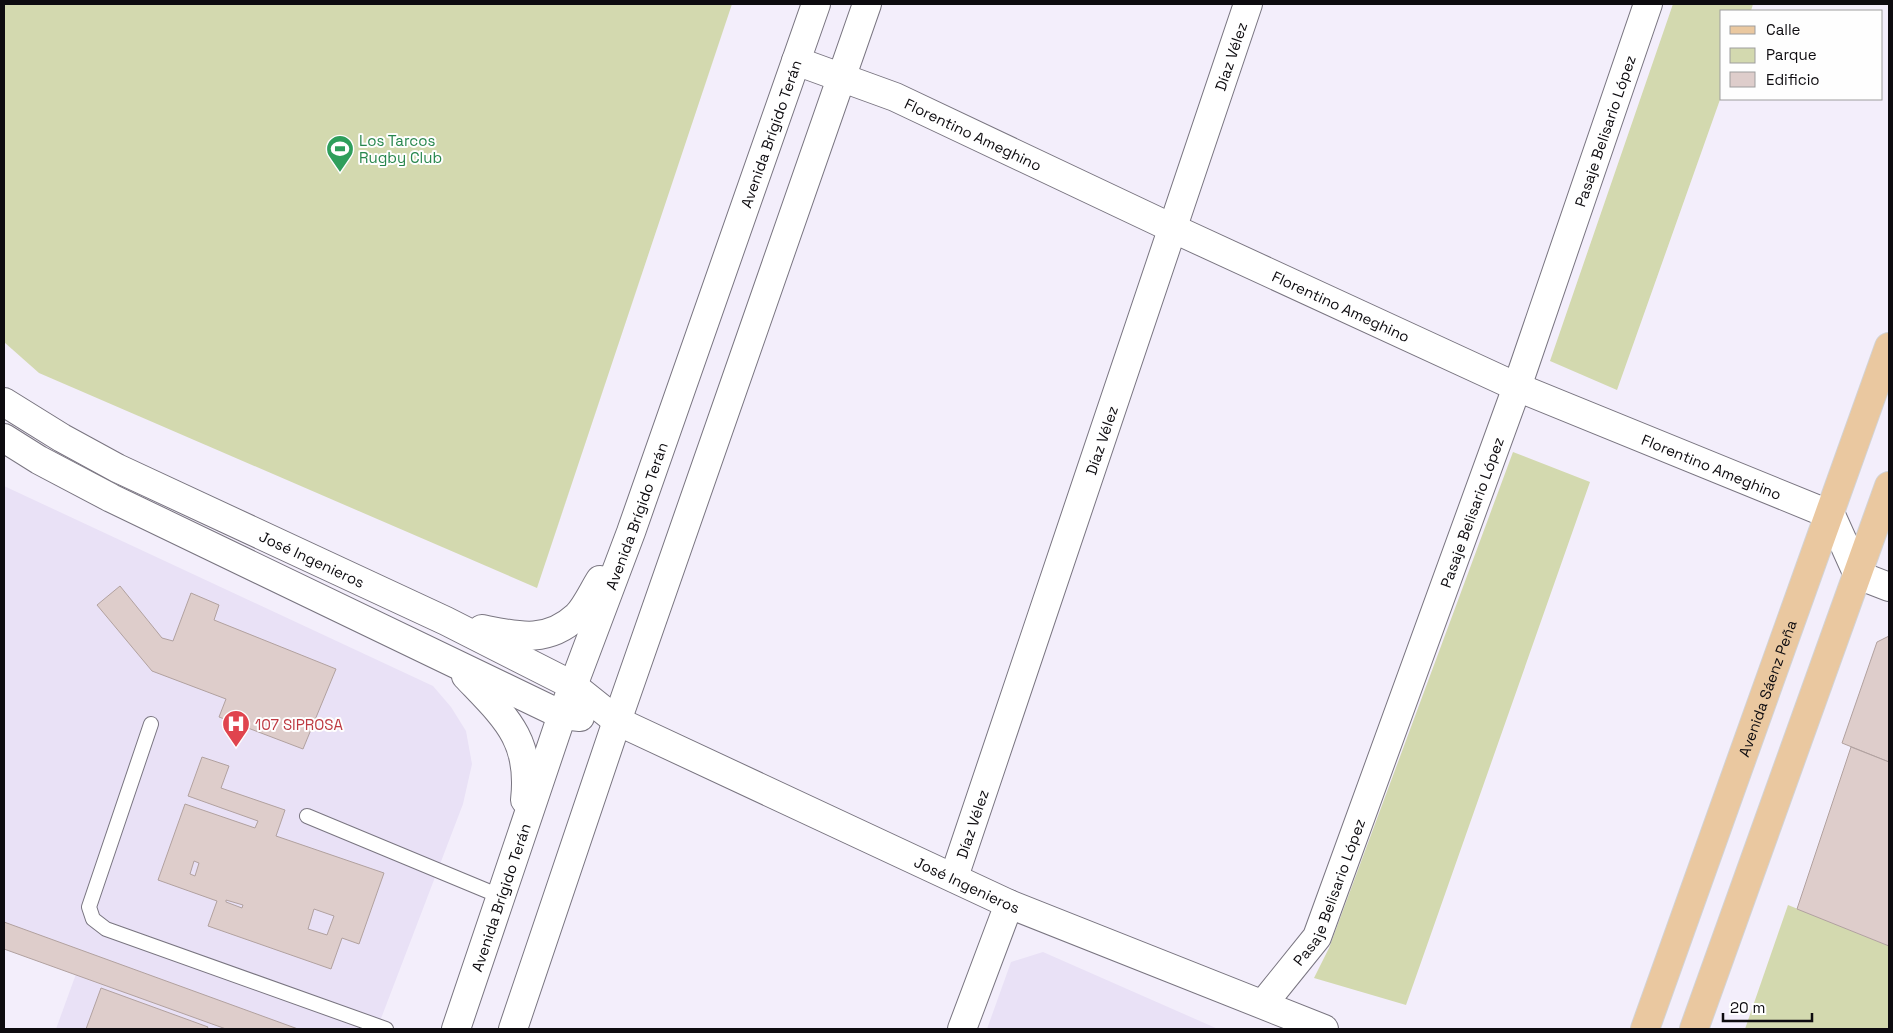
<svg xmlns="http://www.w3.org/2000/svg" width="1893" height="1033" viewBox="0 0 1893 1033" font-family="'Space Grotesk',sans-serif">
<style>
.built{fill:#e9e1f6}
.green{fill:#d3d9af}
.building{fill:#decdcb;stroke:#b1a19f;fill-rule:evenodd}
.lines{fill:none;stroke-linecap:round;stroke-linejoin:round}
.lane-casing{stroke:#797580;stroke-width:16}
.street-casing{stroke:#797580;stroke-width:30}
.secondary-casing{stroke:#797580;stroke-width:30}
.primary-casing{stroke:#d3d3d4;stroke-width:30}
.lane{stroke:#fff;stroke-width:14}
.street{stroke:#fff;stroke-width:28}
.secondary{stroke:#fff;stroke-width:28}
.primary{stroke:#eac8a0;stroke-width:28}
.labels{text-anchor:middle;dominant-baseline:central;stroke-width:4;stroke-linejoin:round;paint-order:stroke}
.street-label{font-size:15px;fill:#0d0b0f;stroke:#fefefe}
.leisure-label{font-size:15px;fill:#27864d;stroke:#fefefe;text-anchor:start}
.health-label{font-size:15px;fill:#be3a42;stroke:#fefefe;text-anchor:start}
</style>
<rect width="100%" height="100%" fill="#f3eefb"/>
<g class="built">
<path d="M4 486 433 686 451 707 466 731 472 764 463 804 377 1029H259L4 935Z"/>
<path d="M1043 952 1218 1029H987L1011 962Z"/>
<path d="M76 974 231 1029H56Z"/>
</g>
<g class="green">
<path d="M4 4H732L537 588 39 373 4 342Z"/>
<path d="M1673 4H1753L1751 11H1722V94L1617 390 1550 361Z"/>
<path d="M1513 452 1590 482 1406 1005 1314 978 1329 948Z"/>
<path d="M1788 905 1889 946V1029H1745Z"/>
</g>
<g class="building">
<path d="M120 586 162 638 173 641 191 593 219 605 214 620 336 669 303 749 219 717 226 699 152 671 97 605Z"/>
<path d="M1889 636V762L1842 743 1877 642Z"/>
<path d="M1851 747 1889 762V946L1797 909Z"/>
<path d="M202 757 229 766 221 788 285 810 276 836 384 873 359 944 342 938 331 969 208 926 217 901 158 880 185 804 255 828 258 821 188 796ZM194 861 199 863 195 876 190 874ZM226 900 243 905 242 908 226 902ZM314 909 334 916 327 935 308 929Z"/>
<path d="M4 922 298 1029H226L4 949Z"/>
<path d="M101 988 208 1027 207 1029H86Z"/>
</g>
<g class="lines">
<defs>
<g id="lane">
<path d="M151 724 89 907 93 919 106 929 386 1029"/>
<path d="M307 816 502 897"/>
</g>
<g id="street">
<path id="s1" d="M796 61 895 97 1172 228 1517 387 1831 515 1858 575 1889 587"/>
<path id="s2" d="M954 877 1248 4"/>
<path id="s3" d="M1263 1004 1317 937 1517 387 1648 4"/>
<path d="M962 1029 1009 904"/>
</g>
<g id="secondary">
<path id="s4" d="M4 402 62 438 117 468 446 621 572 685 617 721 1009 904 1324 1029"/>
<path d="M4 438 39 460 111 498 562 715 580 717"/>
<path d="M482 629C517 636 547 644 577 616 586 607 593 591 600 580"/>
<path d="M466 676C505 717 532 739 525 800"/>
<path id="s5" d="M456 1029 562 715 631 532 816 4"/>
<path d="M513 1029 617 721 867 4"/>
</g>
<g id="primary">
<path id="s6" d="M1645 1029 1889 347"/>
<path d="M1694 1029 1889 486"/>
</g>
</defs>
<use href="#lane" class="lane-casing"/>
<use href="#street" class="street-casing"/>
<use href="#secondary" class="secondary-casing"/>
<use href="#primary" class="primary-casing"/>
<use href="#lane" class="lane"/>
<use href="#street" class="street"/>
<use href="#secondary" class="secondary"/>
<use href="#primary" class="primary"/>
</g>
<defs>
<symbol id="stadium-pin" viewBox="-11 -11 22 30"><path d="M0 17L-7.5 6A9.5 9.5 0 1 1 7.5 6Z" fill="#2e9e5b" stroke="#fefefe"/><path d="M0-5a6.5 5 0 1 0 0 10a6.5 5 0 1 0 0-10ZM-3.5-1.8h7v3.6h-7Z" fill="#fff"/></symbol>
<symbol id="hospital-pin" viewBox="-11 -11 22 30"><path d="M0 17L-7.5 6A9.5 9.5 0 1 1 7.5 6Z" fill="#e0444e" stroke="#fefefe"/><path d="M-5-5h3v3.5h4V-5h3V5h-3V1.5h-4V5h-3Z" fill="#fff"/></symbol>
</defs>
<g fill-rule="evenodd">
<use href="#stadium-pin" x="324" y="133" width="32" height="43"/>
<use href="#hospital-pin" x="220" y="708" width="32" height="43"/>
</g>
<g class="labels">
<g class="street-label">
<text stroke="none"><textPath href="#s2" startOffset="866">Díaz Vélez</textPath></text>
<text stroke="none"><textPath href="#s3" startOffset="942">Pasaje Belisario López</textPath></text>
<text stroke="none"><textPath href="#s5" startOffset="949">Avenida Brígido Terán</textPath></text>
<text stroke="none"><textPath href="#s1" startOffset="192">Florentino Ameghino</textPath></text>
<text stroke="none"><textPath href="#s1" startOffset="598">Florentino Ameghino</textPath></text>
<text stroke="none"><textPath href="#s2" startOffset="461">Díaz Vélez</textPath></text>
<text stroke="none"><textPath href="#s1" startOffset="1002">Florentino Ameghino</textPath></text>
<text stroke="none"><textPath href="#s3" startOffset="538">Pasaje Belisario López</textPath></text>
<text stroke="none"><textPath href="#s5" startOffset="544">Avenida Brígido Terán</textPath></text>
<text stroke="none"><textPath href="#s4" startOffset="346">José Ingenieros</textPath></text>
<text stroke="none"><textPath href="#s6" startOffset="362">Avenida Sáenz Peña</textPath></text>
<text stroke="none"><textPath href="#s2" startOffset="56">Díaz Vélez</textPath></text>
<text stroke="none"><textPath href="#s4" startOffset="1079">José Ingenieros</textPath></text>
<text stroke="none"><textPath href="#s3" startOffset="132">Pasaje Belisario López</textPath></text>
<text stroke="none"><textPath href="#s5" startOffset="139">Avenida Brígido Terán</textPath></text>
</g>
<g class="leisure-label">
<text x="359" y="140">Los Tarcos<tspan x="359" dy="17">Rugby Club</tspan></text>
</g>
<g class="health-label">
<text x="255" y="724">107 SIPROSA</text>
</g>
</g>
<rect width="1893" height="1033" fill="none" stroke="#0d0b0f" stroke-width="10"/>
<rect x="1720" y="10" width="162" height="90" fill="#fefefe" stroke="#9e9d9e"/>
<rect x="1730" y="26" width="25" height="8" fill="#eac8a0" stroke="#9e9d9e"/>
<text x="1766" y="35" font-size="15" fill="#0d0b0f">Calle</text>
<rect x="1730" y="48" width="25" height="15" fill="#d3d9af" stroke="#9e9d9e"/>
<text x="1766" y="60" font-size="15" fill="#0d0b0f">Parque</text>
<rect x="1730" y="72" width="25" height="15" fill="#decdcb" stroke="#9e9d9e"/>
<text x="1766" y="85" font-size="15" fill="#0d0b0f">Edificio</text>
<path d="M1723 1013v8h89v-8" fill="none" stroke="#0d0b0f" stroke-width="2.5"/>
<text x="1730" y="1013" font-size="15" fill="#0d0b0f" stroke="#fefefe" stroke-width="4" paint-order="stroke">20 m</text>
</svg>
